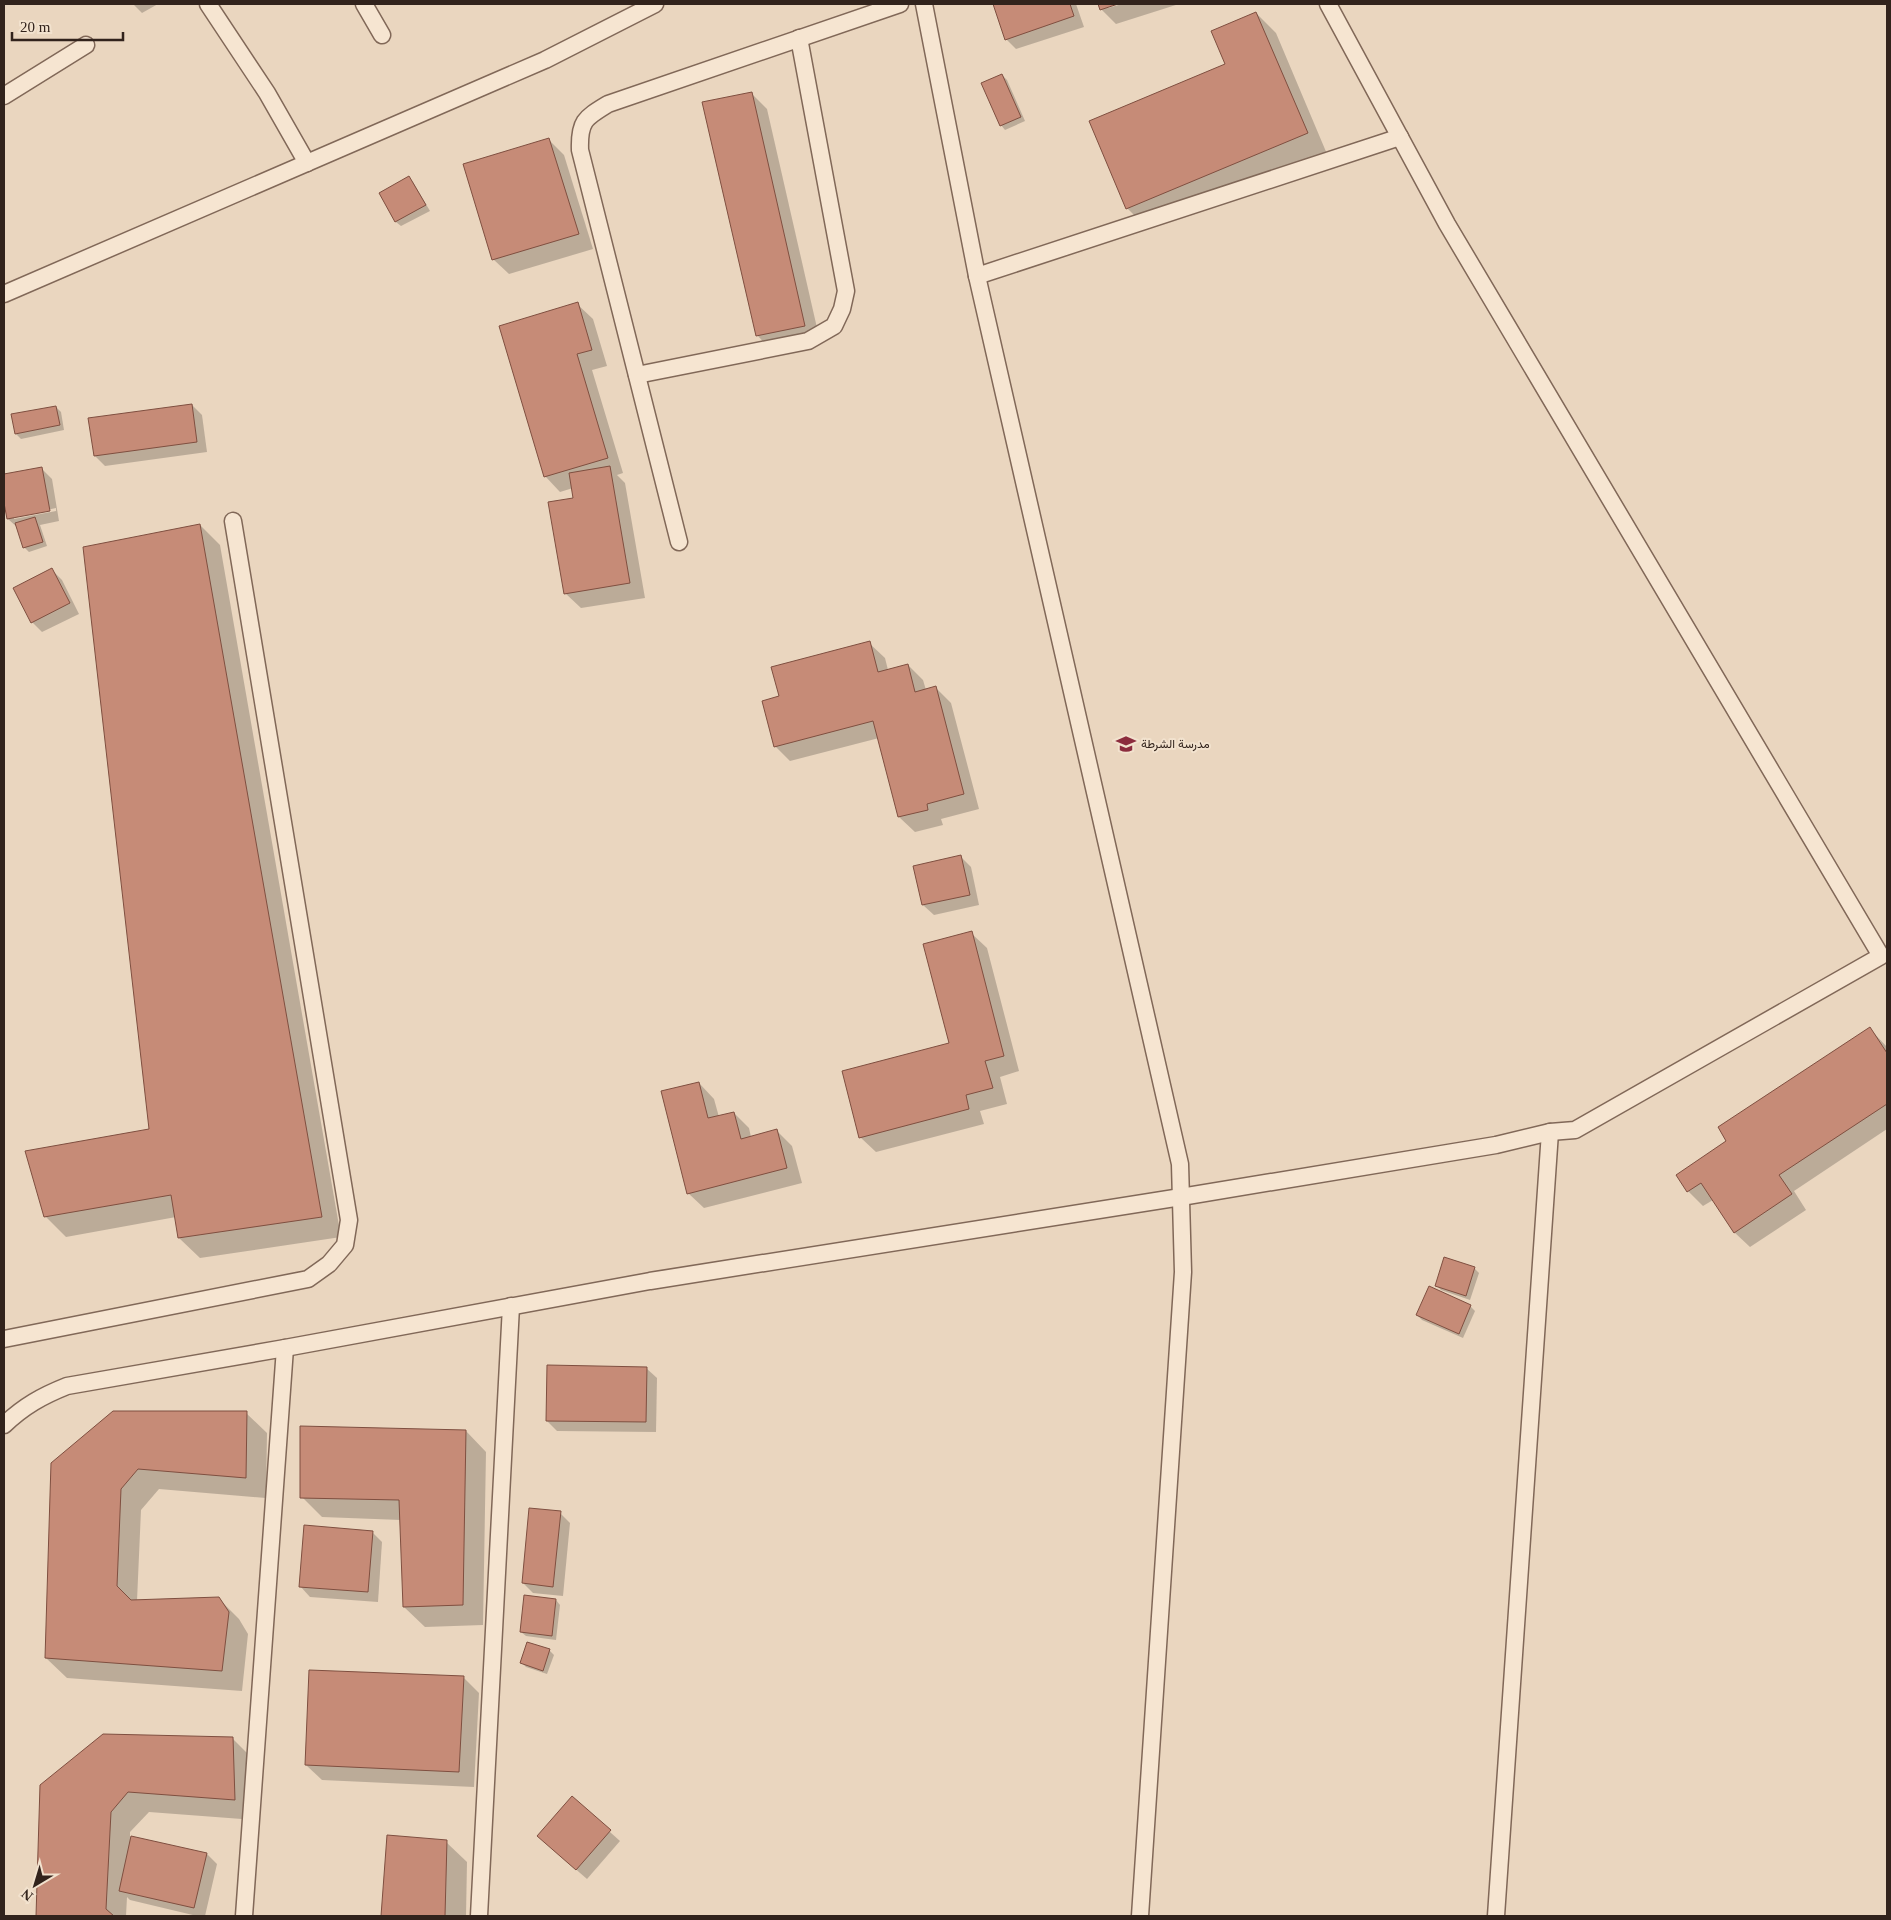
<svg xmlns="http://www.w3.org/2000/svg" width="1891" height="1920" viewBox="0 0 1891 1920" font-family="'Times New Roman',Vazirmatn,serif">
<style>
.shadow{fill:#0003;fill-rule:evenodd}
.building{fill:#c68b77;stroke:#7f4f40}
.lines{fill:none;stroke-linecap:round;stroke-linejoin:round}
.lane-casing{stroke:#816858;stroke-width:19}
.lane{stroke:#f6e5d1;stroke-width:16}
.labels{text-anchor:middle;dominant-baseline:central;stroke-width:4;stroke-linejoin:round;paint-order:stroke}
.poi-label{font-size:12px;fill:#32231c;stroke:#f2e2ce;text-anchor:start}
</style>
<rect width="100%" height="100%" fill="#ead6bf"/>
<g class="shadow">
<path d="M133 4H158L142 13Z"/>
<path d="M994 4H1076L1084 27 1016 49 1006 39Z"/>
<path d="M1099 4H1114L1108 6V8L1122 4H1179L1116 24 1101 9Z"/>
<path d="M1256 13 1276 33 1327 154 1148 229 1127 208 1227 65Z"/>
<path d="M1002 75 1007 80 1025 121 1005 130 1001 125Z"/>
<path d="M751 93 767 109 820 341 772 351 757 335Z"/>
<path d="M549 140 564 155 593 249 509 274 493 259Z"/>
<path d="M409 178 413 182 430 211 401 226 396 222 380 193Z"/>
<path d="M577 304 593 319 607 366 592 370 623 473 617 475 625 483 645 598 581 608 565 593 575 499 573 488 560 492 545 476Z"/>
<path d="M192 405 202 415 207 452 105 466 95 456Z"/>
<path d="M56 407 61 412 64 430 21 439 16 434Z"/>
<path d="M41 468 52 479 59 521 40 525 47 546 29 552 24 547 18 528 8 519 4 496V475ZM56 508V511L14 519V517Z"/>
<path d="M200 525 220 545 341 1237 200 1258 179 1238 176 1217 66 1237 45 1216 150 1130Z"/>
<path d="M52 570 62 580 79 614 42 632 32 622Z"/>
<path d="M869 643 885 658 888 670 908 665 923 680 926 690 936 688 951 703 979 809 941 819 943 825 915 832 899 817 879 738 790 761 775 746 781 697Z"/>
<path d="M961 857 971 867 979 905 934 915 923 905 915 867Z"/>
<path d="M971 933 987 948 1019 1071 1000 1077 1007 1104 980 1111 984 1124 876 1152 860 1137 950 1044Z"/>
<path d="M1870 1029 1887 1047V1129L1794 1191 1806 1210 1750 1247 1734 1232 1713 1200 1703 1206 1688 1191 1728 1142Z"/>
<path d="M699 1083 714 1099 719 1117 734 1113 749 1128 751 1137 777 1131 792 1146 802 1183 704 1208 688 1193Z"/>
<path d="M1474 1268 1479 1273 1470 1300 1441 1290 1436 1285Z"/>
<path d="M1470 1306 1475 1311 1463 1338 1422 1320 1417 1315Z"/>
<path d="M646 1368 657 1378 656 1432 557 1431 547 1421Z"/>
<path d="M246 1413 267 1433 266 1498 159 1489 141 1510 137 1601 219 1599 239 1619 248 1634 242 1691 67 1678 46 1658 52 1463Z"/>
<path d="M466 1431 486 1452 483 1625 425 1627 404 1607 401 1520 322 1517 302 1497Z"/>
<path d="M560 1513 570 1523 563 1596 533 1593 523 1583Z"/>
<path d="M372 1532 382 1542 378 1602 310 1597 300 1586Z"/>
<path d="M556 1600 560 1605 556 1640 526 1636 521 1632Z"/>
<path d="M549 1650 554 1655 547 1674 526 1667 522 1663Z"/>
<path d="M464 1678 479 1693 474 1787 322 1780 306 1765Z"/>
<path d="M233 1739 253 1759 255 1820 149 1812 130 1832V1837L207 1854 217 1864 205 1916H197L130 1900 127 1897 126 1916H37L42 1786Z"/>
<path d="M572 1798 620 1841 587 1879 549 1846Z"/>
<path d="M389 1836 446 1842 467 1862 466 1916H382Z"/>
</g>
<g class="building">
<path d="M993 4H1070L1074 16 1005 40Z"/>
<path d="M1098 4H1118L1100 10Z"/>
<path d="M1256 12 1308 133 1126 209 1089 121 1225 64 1211 31Z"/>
<path d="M1002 74 1021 117 1000 126 981 83Z"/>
<path d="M752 92 805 326 756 336 702 102Z"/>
<path d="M549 138 579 234 492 260 463 164Z"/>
<path d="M409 176 426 205 395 222 379 193Z"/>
<path d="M578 302 592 350 577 354 608 458 544 477 499 326Z"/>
<path d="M192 404 197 442 94 456 88 418Z"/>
<path d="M56 406 60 425 15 434 11 414Z"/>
<path d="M610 466 630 583 564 594 548 502 573 498 569 473Z"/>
<path d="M42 467 50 511 7 519 4 503V474Z"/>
<path d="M35 517 43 542 23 548 15 523Z"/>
<path d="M200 524 322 1217 178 1238 171 1195 44 1217 25 1151 149 1129 83 547Z"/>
<path d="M52 568 70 603 31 623 13 588Z"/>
<path d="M870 641 878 672 908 664 915 692 936 686 964 794 927 804 928 810 898 817 873 721 774 747 762 701 779 696 771 667Z"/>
<path d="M961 855 970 895 922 905 913 866Z"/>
<path d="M972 931 1004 1056 985 1061 993 1088 966 1095 969 1109 859 1138 842 1071 949 1043 923 944Z"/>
<path d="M1870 1027 1887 1053V1104L1779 1175 1792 1194 1734 1233 1701 1183 1687 1192 1676 1175 1726 1141 1718 1127Z"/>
<path d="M699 1082 708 1118 734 1112 741 1139 777 1129 787 1168 687 1194 661 1091Z"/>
<path d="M1444 1257 1475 1267 1466 1296 1435 1286Z"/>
<path d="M1429 1286 1471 1305 1459 1334 1416 1315Z"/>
<path d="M547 1365 647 1367 646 1422 546 1421Z"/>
<path d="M113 1411H247L246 1478 138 1469 121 1489 117 1586 131 1600 219 1597 229 1612 222 1671 45 1658 51 1463Z"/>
<path d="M300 1426 466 1430 463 1605 403 1607 399 1500 300 1498Z"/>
<path d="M529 1508 561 1511 553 1587 522 1583Z"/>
<path d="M304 1525 373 1531 368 1592 299 1587Z"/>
<path d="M524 1595 556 1599 552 1636 520 1632Z"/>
<path d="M527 1642 550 1649 543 1671 520 1663Z"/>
<path d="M309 1670 464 1676 459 1772 305 1765Z"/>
<path d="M103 1734 233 1737 235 1800 128 1792 111 1812 106 1909 114 1916H36L40 1785Z"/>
<path d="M572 1796 611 1830 576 1870 537 1836Z"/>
<path d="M387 1835 447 1840 445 1916H381Z"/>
<path d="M131 1836 207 1853 194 1908 119 1891Z"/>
</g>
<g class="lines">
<defs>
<g id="lane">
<path d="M208 4 267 93 307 163"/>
<path d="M364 4 382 35"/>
<path d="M924 4 977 276 1180 1164 1183 1272 1140 1916"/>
<path d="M4 96 86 45"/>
<path d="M977 276 1400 137"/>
<path d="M4 294 545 60 655 4"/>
<path d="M637 375 808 341 834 326 842 309 846 291 799 38"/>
<path d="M679 542 580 150C579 121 585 118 608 104L900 4"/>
<path d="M4 1339 308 1279 329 1264 345 1245 349 1220 233 521"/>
<path d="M4 1425C24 1406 42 1396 67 1386L285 1348 650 1281 1181 1197 1496 1145 1550 1132 1575 1130 1881 956 1447 224 1328 4"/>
<path d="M244 1916 285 1348"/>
<path d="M479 1916 511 1306"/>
<path d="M1496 1916 1550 1132"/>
</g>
</defs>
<use href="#lane" class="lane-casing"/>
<use href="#lane" class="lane"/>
</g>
<defs>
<symbol id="university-bare" viewBox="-9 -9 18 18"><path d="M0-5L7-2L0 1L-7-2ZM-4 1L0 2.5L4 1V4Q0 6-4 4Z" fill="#8c2c3d" stroke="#f2e2ce" stroke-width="2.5" paint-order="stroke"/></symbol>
</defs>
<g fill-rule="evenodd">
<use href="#university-bare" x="1112" y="730" width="28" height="28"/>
</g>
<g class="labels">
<g class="poi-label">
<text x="1141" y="744">مدرسة الشرطة</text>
</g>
</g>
<rect width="1891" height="1920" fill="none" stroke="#32231c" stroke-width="10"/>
<g transform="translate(35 1885) rotate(218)" stroke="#f2e2ce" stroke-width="4" paint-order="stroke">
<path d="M0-4L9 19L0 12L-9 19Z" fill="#32231c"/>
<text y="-8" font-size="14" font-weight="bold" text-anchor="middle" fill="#32231c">N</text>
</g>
<path d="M12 32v8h111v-8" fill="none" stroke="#32231c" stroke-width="2.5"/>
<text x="20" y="32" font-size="15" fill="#32231c" stroke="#f2e2ce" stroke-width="4" paint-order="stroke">20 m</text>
</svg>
